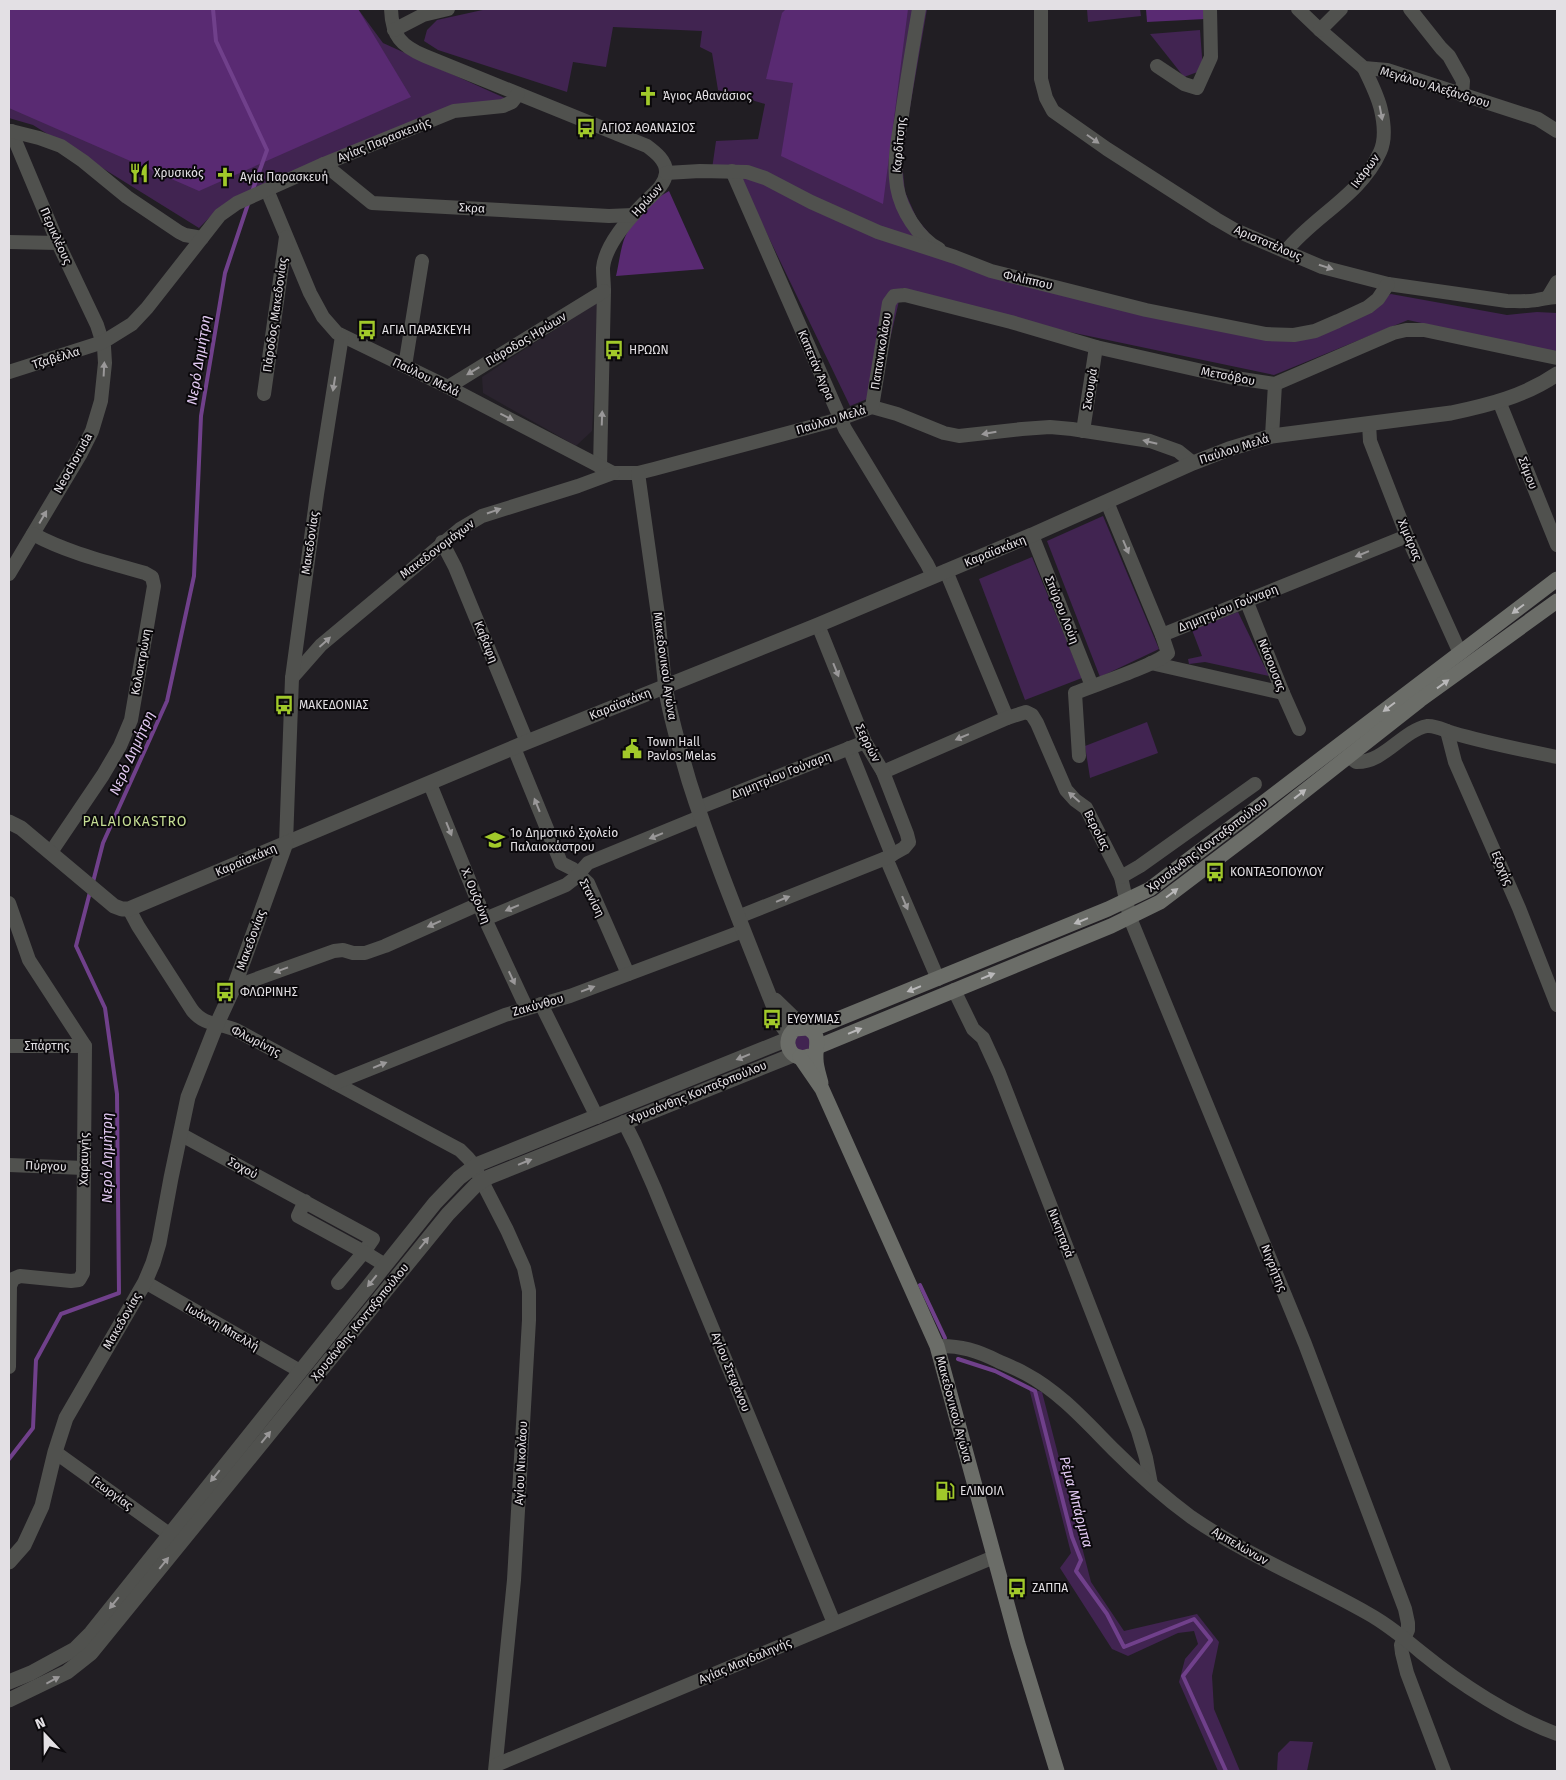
<svg xmlns="http://www.w3.org/2000/svg" width="1566" height="1780" viewBox="0 0 1566 1780" font-family="'Fira Sans',sans-serif">
<style>
.built{fill:#2a232e}
.green{fill:#412451}
.forest{fill:#592a72}
.lines{fill:none;stroke-linecap:round;stroke-linejoin:round}
.stream{stroke:#70408b;stroke-width:4}
.minor{stroke:#50514e;stroke-width:14}
.tertiary{stroke:#50514e;stroke-width:15}
.secondary{stroke:#6b6d68;stroke-width:15}
.oneway{fill:#9a9899}
.oneway2{fill:#b9b8b9}
.labels{text-anchor:middle;dominant-baseline:central;stroke-width:4;stroke-linejoin:round;paint-order:stroke}
.street-label{font-size:12px;fill:#e3e0e4;stroke:#0a080b}
.poi-label{font-size:12px;fill:#e3e0e4;stroke:#0a080b;text-anchor:start}
.water-label{font-size:14px;font-style:italic;fill:#e2c9f2;stroke:#0a080b}
.neighbourhood-label{font-size:14px;letter-spacing:1px;fill:#c5dd94;stroke:#0a080b}
</style>
<rect width="100%" height="100%" fill="#211e23"/>
<path class="built" d="M599 301 592 431 576 446 483 393 482 377Z"/>
<g class="green">
<path d="M9 9H358L383 43 507 99 474 106 218 209 199 228 33 125 9 118Z"/>
<path d="M487 9H927L907 125 902 162 905 192 917 219 954 263 1294 335 1391 294 1507 315 1537 312 1557 313V353L1408 320 1274 375 1022 322 902 288 877 395 850 406 740 178 712 169 716 141 758 139 765 104 718 90 712 53 700 47 702 31 613 27 606 67 573 62 567 92 438 50 424 41 427 30 437 20Z"/>
<path d="M1087 9H1140L1141 16 1088 22Z"/>
<path d="M1200 30 1203 70 1184 77 1150 34Z"/>
<path d="M1103 516 1159 649 1100 677 1047 541Z"/>
<path d="M1032 557 1082 678 1025 700 979 579Z"/>
<path d="M1238 612 1269 676 1205 662 1189 664 1188 659 1202 656 1192 630Z"/>
<path d="M1147 722 1158 753 1090 778 1085 746Z"/>
<path d="M808 1034 812 1045 808 1050 798 1051 792 1040 793 1037Z"/>
<path d="M1029 1388 1042 1392 1091 1582 1124 1631 1197 1614 1219 1642 1212 1676 1214 1709 1240 1771H1218L1179 1682 1185 1659 1198 1644 1194 1631 1178 1633 1128 1656 1112 1649 1060 1568 1071 1553Z"/>
<path d="M1290 1741 1313 1742 1307 1771H1277L1278 1753Z"/>
</g>
<g class="forest">
<path d="M9 9H358L411 97 199 191 9 108Z"/>
<path d="M786 9H908L883 204 781 156 793 83 766 79 782 13Z"/>
<path d="M1146 9H1205V19L1147 22Z"/>
<path d="M669 191 704 269 616 276C619 264 621 243 627 233 637 216 652 200 669 191Z"/>
</g>
<g class="lines">
<g class="stream">
<path d="M213 9 216 41 267 150 252 192"/>
<path d="M93 882 103 843 167 701 194 576 201 416 225 273 249 201"/>
<path d="M920 1285 945 1338"/>
<path d="M958 1359 995 1371 1035 1391 1072 1537 1081 1560 1076 1571 1107 1614 1124 1647 1194 1619 1211 1640 1183 1676 1226 1771"/>
<path d="M9 1459 33 1428 36 1360 61 1314 119 1293 117 1094 105 1008 76 946 90 892"/>
</g>
<g class="minor">
<path d="M391 9C392 36 401 46 425 56L647 146C655 152 667 161 666 173 665 185 654 193 646 201 631 216 605 245 603 268 603 276 604 284 604 291L600 467"/>
<path d="M919 9C913 44 907 79 902 115 898 138 893 163 897 187 901 210 918 238 939 249"/>
<path d="M1041 9V79L1046 98 1053 111 1107 149 1216 219 1235 230 1322 267 1388 284 1507 301C1517 301 1527 302 1537 300 1544 299 1549 297 1557 297"/>
<path d="M1298 9 1320 30 1364 68 1387 70 1538 119 1557 131"/>
<path d="M1410 9 1441 48 1449 56 1463 81 1462 95"/>
<path d="M394 30 423 15 448 9"/>
<path d="M1320 30 1341 9"/>
<path d="M1157 66 1184 84 1197 88 1211 57 1210 9"/>
<path d="M9 131H11L58 243 97 325 104 347 105 363 101 401 92 431 80 455 9 574"/>
<path d="M11 131 39 138 61 146 83 161 127 197 179 232 185 235 202 238"/>
<path d="M324 164 372 203 609 216 633 215"/>
<path d="M732 171 845 429 927 564 933 576"/>
<path d="M666 173 700 171 747 172 765 178 811 202 878 232 955 257 991 271 1146 310 1266 334 1294 335 1315 331 1338 321 1368 307 1378 299 1388 284"/>
<path d="M267 190 310 293 323 317 337 333 448 387 613 473H638L654 469 840 419 872 407 897 414 944 433 959 436 1022 429 1050 427 1072 429 1150 441 1178 451 1193 463"/>
<path d="M9 242 58 243"/>
<path d="M1286 251C1314 216 1361 195 1380 152 1386 139 1384 123 1381 110 1378 96 1370 81 1364 68"/>
<path d="M1548 297 1557 282"/>
<path d="M405 366 422 261"/>
<path d="M9 372 103 342 132 324 147 308 220 215 237 203 324 164 454 111 503 106 512 102 518 94"/>
<path d="M448 387 604 291"/>
<path d="M264 394 286 237"/>
<path d="M1499 401 1557 545"/>
<path d="M872 407 889 303 894 296 905 295 1011 322 1096 347 1229 377 1275 384 1393 333 1406 330H1424L1557 358"/>
<path d="M1369 424 1370 441 1407 536 1460 653"/>
<path d="M1083 431 1096 347"/>
<path d="M1272 436 1275 384"/>
<path d="M638 473 658 615 665 685"/>
<path d="M33 534C68 553 107 562 145 573L152 577 154 586 131 720 120 746 103 775 51 852"/>
<path d="M1032 535 1092 686"/>
<path d="M442 542 455 567 527 742"/>
<path d="M946 571 1007 718"/>
<path d="M1246 600 1283 693 1299 729"/>
<path d="M1162 635 1407 536"/>
<path d="M1151 663 1283 693"/>
<path d="M292 678 321 645 460 529 482 516 578 486 613 473"/>
<path d="M1447 731 1455 762 1519 908 1557 1005"/>
<path d="M514 748 561 863 573 869 588 883 628 974"/>
<path d="M849 748 892 855"/>
<path d="M1079 756 1075 693C1094 685 1157 665 1168 653L1162 635 1107 502"/>
<path d="M1348 756 1356 762C1384 763 1402 731 1427 726 1436 725 1445 731 1453 733 1487 743 1522 750 1557 757"/>
<path d="M883 772 1007 718 1026 712 1032 715 1037 723 1066 790 1075 800 1086 808 1121 877 1130 918 1305 1344 1405 1609 1408 1623V1630L1401 1645 1402 1653 1407 1673 1444 1771"/>
<path d="M430 784 485 919 526 1007"/>
<path d="M698 808 865 742"/>
<path d="M286 843 292 678 317 494 342 336"/>
<path d="M886 858 938 979"/>
<path d="M1121 877 1140 866 1255 784"/>
<path d="M9 903 29 960 85 1046 83 1273 79 1280 71 1281 20 1276 13 1279 10 1286 9 1367"/>
<path d="M129 909 138 926 192 1010C204 1026 220 1023 236 1030L460 1150 468 1158 473 1164 507 1230 524 1268 529 1291V1320L514 1580 495 1771"/>
<path d="M738 917 886 858 904 848 909 842 907 834 883 772 865 742 818 625"/>
<path d="M485 919 566 885 575 878 588 863 700 817"/>
<path d="M234 987 334 951 343 950 353 953H365L385 946 479 904"/>
<path d="M954 990 973 1029 983 1038 999 1073 1138 1431 1146 1458 1151 1484"/>
<path d="M541 1004 597 1117"/>
<path d="M9 1046H85"/>
<path d="M335 1083 505 1015 570 996 743 931"/>
<path d="M624 1122 635 1144 654 1187 834 1623"/>
<path d="M180 1134 373 1239 364 1252 298 1216 305 1201"/>
<path d="M9 1165 84 1168"/>
<path d="M145 1282 300 1371"/>
<path d="M338 1283 364 1252 385 1265"/>
<path d="M937 1346C960 1345 978 1351 998 1361 1007 1365 1017 1369 1026 1374 1060 1392 1087 1423 1114 1450 1138 1474 1164 1497 1191 1517 1246 1555 1309 1580 1367 1613 1387 1624 1404 1638 1422 1653 1460 1684 1511 1717 1557 1734"/>
<path d="M55 1452 169 1534"/>
<path d="M496 1765 994 1557"/>
</g>
<g class="tertiary">
<path d="M665 685C670 718 680 749 689 781 715 863 749 943 780 1023L789 1035"/>
<path d="M9 822 21 828 114 906 122 909H129L527 742 818 625 1032 535 1193 463 1229 449 1272 436 1451 413C1489 405 1525 396 1557 374"/>
<path d="M775 1000 803 1027"/>
<path d="M9 1562 24 1545 42 1506 55 1452 66 1418 145 1282 153 1263 159 1243 171 1178 188 1097 216 1026 234 987 286 843"/>
<path d="M9 1682 31 1673 75 1649 91 1633 435 1203 459 1178 476 1165 788 1039"/>
<path d="M9 1700 67 1672 91 1653 448 1214 476 1185 489 1177 793 1055"/>
</g>
<g class="secondary">
<path d="M811 1030 1108 909 1150 889 1557 579"/>
<path d="M817 1047 1111 926 1160 902 1255 830 1420 700 1557 601"/>
<path d="M809 1056C791 1063 780 1041 795 1029L807 1028C822 1035 815 1046 816 1059 816 1067 819 1075 821 1083"/>
<path d="M800 1057 822 1089 937 1346 1018 1644 1057 1771"/>
</g>
</g>
<defs><path id="oneway-solid" d="M-6-.8H1V-3.2L6.5 0L1 3.2V.8H-6Z" transform="scale(1.25)"/></defs>
<g class="oneway">
<use href="#oneway-solid" transform="translate(1381 113) rotate(79)"/>
<use href="#oneway-solid" transform="translate(1093 139) rotate(35)"/>
<use href="#oneway-solid" transform="translate(1326 267) rotate(18)"/>
<use href="#oneway-solid" transform="translate(104 369) rotate(-87)"/>
<use href="#oneway-solid" transform="translate(473 371) rotate(149)"/>
<use href="#oneway-solid" transform="translate(334 384) rotate(99)"/>
<use href="#oneway-solid" transform="translate(507 417) rotate(27)"/>
<use href="#oneway-solid" transform="translate(602 418) rotate(-88)"/>
<use href="#oneway-solid" transform="translate(989 433) rotate(170)"/>
<use href="#oneway-solid" transform="translate(1150 442) rotate(-166)"/>
<use href="#oneway-solid" transform="translate(494 511) rotate(-19)"/>
<use href="#oneway-solid" transform="translate(43 517) rotate(-60)"/>
<use href="#oneway-solid" transform="translate(1126 547) rotate(67)"/>
<use href="#oneway-solid" transform="translate(1362 554) rotate(158)"/>
<use href="#oneway-solid" transform="translate(325 642) rotate(-42)"/>
<use href="#oneway-solid" transform="translate(836 670) rotate(68)"/>
<use href="#oneway-solid" transform="translate(962 737) rotate(157)"/>
<use href="#oneway-solid" transform="translate(1074 797) rotate(-139)"/>
<use href="#oneway-solid" transform="translate(537 805) rotate(-112)"/>
<use href="#oneway-solid" transform="translate(449 829) rotate(68)"/>
<use href="#oneway-solid" transform="translate(656 836) rotate(158)"/>
<use href="#oneway-solid" transform="translate(783 899) rotate(-22)"/>
<use href="#oneway-solid" transform="translate(905 903) rotate(67)"/>
<use href="#oneway-solid" transform="translate(512 908) rotate(157)"/>
<use href="#oneway-solid" transform="translate(434 924) rotate(156)"/>
<use href="#oneway-solid" transform="translate(281 970) rotate(160)"/>
<use href="#oneway-solid" transform="translate(512 978) rotate(65)"/>
<use href="#oneway-solid" transform="translate(588 989) rotate(-21)"/>
<use href="#oneway-solid" transform="translate(743 1057) rotate(158)"/>
<use href="#oneway-solid" transform="translate(380 1065) rotate(-22)"/>
<use href="#oneway-solid" transform="translate(525 1162) rotate(-22)"/>
<use href="#oneway-solid" transform="translate(424 1243) rotate(-51)"/>
<use href="#oneway-solid" transform="translate(372 1281) rotate(129)"/>
<use href="#oneway-solid" transform="translate(266 1437) rotate(-51)"/>
<use href="#oneway-solid" transform="translate(215 1476) rotate(129)"/>
<use href="#oneway-solid" transform="translate(164 1563) rotate(-51)"/>
<use href="#oneway-solid" transform="translate(114 1603) rotate(129)"/>
<use href="#oneway-solid" transform="translate(53 1680) rotate(-28)"/>
</g>
<g class="oneway2">
<use href="#oneway-solid" transform="translate(1518 609) rotate(143)"/>
<use href="#oneway-solid" transform="translate(1443 684) rotate(-36)"/>
<use href="#oneway-solid" transform="translate(1389 707) rotate(143)"/>
<use href="#oneway-solid" transform="translate(1300 794) rotate(-38)"/>
<use href="#oneway-solid" transform="translate(1172 893) rotate(-37)"/>
<use href="#oneway-solid" transform="translate(1081 921) rotate(158)"/>
<use href="#oneway-solid" transform="translate(988 976) rotate(-22)"/>
<use href="#oneway-solid" transform="translate(914 989) rotate(158)"/>
<use href="#oneway-solid" transform="translate(855 1031) rotate(-22)"/>
</g>
<defs>
<symbol id="church-bare" viewBox="-9 -9 18 18"><path d="M-1.2-6h2.4v3.5h3.3v2.4h-3.3V6h-2.4V-.1h-3.3v-2.4h3.3Z" fill="#a1c92a" stroke="#0a080b" stroke-width="2.5" paint-order="stroke"/></symbol>
<symbol id="bus-bare" viewBox="-9 -9 18 18"><path d="M-5-6H5V4H4V6H2V4H-2V6H-4V4H-5ZM-3.5-4V0h7V-4ZM-3.5 1.2v1.5H-2V1.2ZM2 1.2v1.5H3.5V1.2Z" fill="#a1c92a" stroke="#0a080b" stroke-width="2.5" paint-order="stroke"/></symbol>
<symbol id="restaurant-bare" viewBox="-9 -9 18 18"><path d="M-5-6h1v4h1v-4h1v4h1v-4h1v5L-1.5 .5V6h-2V.5L-5-1ZM5-6V6H3V1.5H1.5Q1.5-4 5-6Z" fill="#a1c92a" stroke="#0a080b" stroke-width="2.5" paint-order="stroke"/></symbol>
<symbol id="civic-bare" viewBox="-9 -9 18 18"><path d="M-.6-6.5H3V-4.5H.6V-3L4-1V1h2V6H-6V1h2V-1L-.6-3ZM-1.2 2.5V6h2.4V2.5Z" fill="#a1c92a" stroke="#0a080b" stroke-width="2.5" paint-order="stroke"/></symbol>
<symbol id="school-bare" viewBox="-9 -9 18 18"><path d="M0-5L7-2L0 1L-7-2ZM-4 1L0 2.5L4 1V4Q0 6-4 4Z" fill="#a1c92a" stroke="#0a080b" stroke-width="2.5" paint-order="stroke"/></symbol>
<symbol id="fuel-bare" viewBox="-9 -9 18 18"><path d="M-5.5-6h7V0h2V4h1.3V-2.5L3-4.5l.8-.8L6-3V5H2.5V1h-1V6h-7ZM-4.2-4.7v3.2H.2V-4.7Z" fill="#a1c92a" stroke="#0a080b" stroke-width="2.5" paint-order="stroke"/></symbol>
</defs>
<g fill-rule="evenodd">
<use href="#church-bare" x="634" y="82" width="28" height="28"/>
<use href="#bus-bare" x="572" y="114" width="28" height="28"/>
<use href="#restaurant-bare" x="125" y="159" width="28" height="28"/>
<use href="#church-bare" x="211" y="163" width="28" height="28"/>
<use href="#bus-bare" x="353" y="316" width="28" height="28"/>
<use href="#bus-bare" x="600" y="336" width="28" height="28"/>
<use href="#bus-bare" x="270" y="691" width="28" height="28"/>
<use href="#civic-bare" x="618" y="735" width="28" height="28"/>
<use href="#school-bare" x="481" y="826" width="28" height="28"/>
<use href="#bus-bare" x="1201" y="858" width="28" height="28"/>
<use href="#bus-bare" x="211" y="978" width="28" height="28"/>
<use href="#bus-bare" x="758" y="1005" width="28" height="28"/>
<use href="#fuel-bare" x="931" y="1477" width="28" height="28"/>
<use href="#bus-bare" x="1003" y="1574" width="28" height="28"/>
</g>
<g class="labels">
<g class="street-label">
<text transform="translate(1435 87) rotate(17)">Μεγάλου Αλεξάνδρου</text>
<text transform="translate(384 140) rotate(-22)">Αγίας Παρασκευής</text>
<text transform="translate(899 145) rotate(-85)">Καρδίτσης</text>
<text transform="translate(1365 171) rotate(-53)">Ικάρων</text>
<text transform="translate(647 200) rotate(-48)">Ηρώων</text>
<text transform="translate(472 208) rotate(3)">Σκρα</text>
<text transform="translate(56 236) rotate(66)">Περικλέους</text>
<text transform="translate(1268 243) rotate(23)">Αριστοτέλους</text>
<text transform="translate(1028 280) rotate(13)">Φιλίππου</text>
<text transform="translate(275 315) rotate(-82)">Πάροδος Μακεδονίας</text>
<text transform="translate(526 339) rotate(-31)">Πάροδος Ηρώων</text>
<text transform="translate(881 351) rotate(-81)">Παπανικολάου</text>
<text transform="translate(56 358) rotate(-17)">Τζαβέλλα</text>
<text transform="translate(816 365) rotate(67)">Καπετάν Άγρα</text>
<text transform="translate(1228 376) rotate(11)">Μετσόβου</text>
<text transform="translate(426 377) rotate(26)">Παύλου Μελά</text>
<text transform="translate(1090 389) rotate(-81)">Σκουφά</text>
<text transform="translate(831 420) rotate(-17)">Παύλου Μελά</text>
<text transform="translate(1234 449) rotate(-18)">Παύλου Μελά</text>
<text transform="translate(73 463) rotate(-61)">Neochoruda</text>
<text transform="translate(1528 473) rotate(69)">Σάμου</text>
<text transform="translate(1410 540) rotate(67)">Χιμάρας</text>
<text transform="translate(310 543) rotate(-82)">Μακεδονίας</text>
<text transform="translate(437 549) rotate(-37)">Μακεδονομάχων</text>
<text transform="translate(995 551) rotate(-22)">Καραϊσκάκη</text>
<text transform="translate(1228 608) rotate(-22)">Δημητρίου Γούναρη</text>
<text transform="translate(1062 610) rotate(68)">Σπύρου Λούη</text>
<text transform="translate(486 642) rotate(68)">Καβάφη</text>
<text transform="translate(141 662) rotate(-80)">Κολοκτρώνη</text>
<text transform="translate(1272 665) rotate(68)">Νάσουσας</text>
<text transform="translate(665 666) rotate(82)">Μακεδονικού Αγώνα</text>
<text transform="translate(620 704) rotate(-22)">Καραϊσκάκη</text>
<text transform="translate(868 743) rotate(63)">Σερρών</text>
<text transform="translate(781 775) rotate(-22)">Δημητρίου Γούναρη</text>
<text transform="translate(1097 830) rotate(63)">Βεροίας</text>
<text transform="translate(1207 845) rotate(-37)">Χρυσάνθης Κονταξοπούλου</text>
<text transform="translate(246 860) rotate(-23)">Καραϊσκάκη</text>
<text transform="translate(1502 868) rotate(67)">Εξοχής</text>
<text transform="translate(476 896) rotate(68)">Χ. Ουζούνη</text>
<text transform="translate(592 898) rotate(63)">Στανίση</text>
<text transform="translate(251 940) rotate(-70)">Μακεδονίας</text>
<text transform="translate(538 1005) rotate(-16)">Ζακύνθου</text>
<text transform="translate(256 1041) rotate(27)">Φλωρίνης</text>
<text x="47" y="1046">Σπάρτης</text>
<text transform="translate(698 1092) rotate(-22)">Χρυσάνθης Κονταξοπούλου</text>
<text transform="translate(84 1159) rotate(-89)">Χαραυγής</text>
<text transform="translate(46 1166) rotate(2)">Πύργου</text>
<text transform="translate(243 1168) rotate(28)">Σοχού</text>
<text transform="translate(1061 1233) rotate(69)">Νικηταρά</text>
<text transform="translate(1274 1268) rotate(68)">Νιγρήτης</text>
<text transform="translate(122 1321) rotate(-60)">Μακεδονίας</text>
<text transform="translate(360 1322) rotate(-51)">Χρυσάνθης Κονταξοπούλου</text>
<text transform="translate(222 1327) rotate(30)">Ιωάννη Μπελλή</text>
<text transform="translate(731 1372) rotate(68)">Αγίου Στεφάνου</text>
<text transform="translate(954 1409) rotate(75)">Μακεδονικού Αγώνα</text>
<text transform="translate(521 1463) rotate(-87)">Αγίου Νικολάου</text>
<text transform="translate(112 1493) rotate(36)">Γεωργίας</text>
<text transform="translate(1240 1546) rotate(30)">Αμπελώνων</text>
<text transform="translate(745 1661) rotate(-23)">Αγίας Μαγδαληνής</text>
</g>
<g class="poi-label">
<text x="663" y="96">Άγιος Αθανάσιος</text>
<text x="601" y="128">ΑΓΙΟΣ ΑΘΑΝΑΣΙΟΣ</text>
<text x="154" y="173">Χρυσικός</text>
<text x="240" y="177">Αγία Παρασκευή</text>
<text x="382" y="330">ΑΓΙΑ ΠΑΡΑΣΚΕΥΗ</text>
<text x="629" y="350">ΗΡΩΩΝ</text>
<text x="299" y="705">ΜΑΚΕΔΟΝΙΑΣ</text>
<text x="647" y="742">Town Hall<tspan x="647" dy="14">Pavlos Melas</tspan></text>
<text x="510" y="833">1ο Δημοτικό Σχολείο<tspan x="510" dy="14">Παλαιοκάστρου</tspan></text>
<text x="1230" y="872">ΚΟΝΤΑΞΟΠΟΥΛΟΥ</text>
<text x="240" y="992">ΦΛΩΡΙΝΗΣ</text>
<text x="787" y="1019">ΕΥΘΥΜΙΑΣ</text>
<text x="960" y="1491">ΕΛΙΝΟΙΛ</text>
<text x="1032" y="1588">ΖΑΠΠΑ</text>
</g>
<g class="water-label">
<text transform="translate(199 360) rotate(-81)">Νερό Δημήτρη</text>
<text transform="translate(132 753) rotate(-66)">Νερό Δημήτρη</text>
<text transform="translate(107 1158) rotate(-90)">Νερό Δημήτρη</text>
<text transform="translate(1076 1502) rotate(75)">Ρέμα Μπάρμπα</text>
</g>
<g class="neighbourhood-label">
<text x="135" y="821">PALAIOKASTRO</text>
</g>
</g>
<rect width="1566" height="1780" fill="none" stroke="#e3e0e4" stroke-width="20"/>
<g transform="translate(45 1735) rotate(338)" stroke="#0a080b" stroke-width="4" paint-order="stroke">
<path d="M0-4L9 19L0 12L-9 19Z" fill="#e3e0e4"/>
<text y="-8" font-size="14" font-weight="bold" text-anchor="middle" fill="#e3e0e4">N</text>
</g>
</svg>
